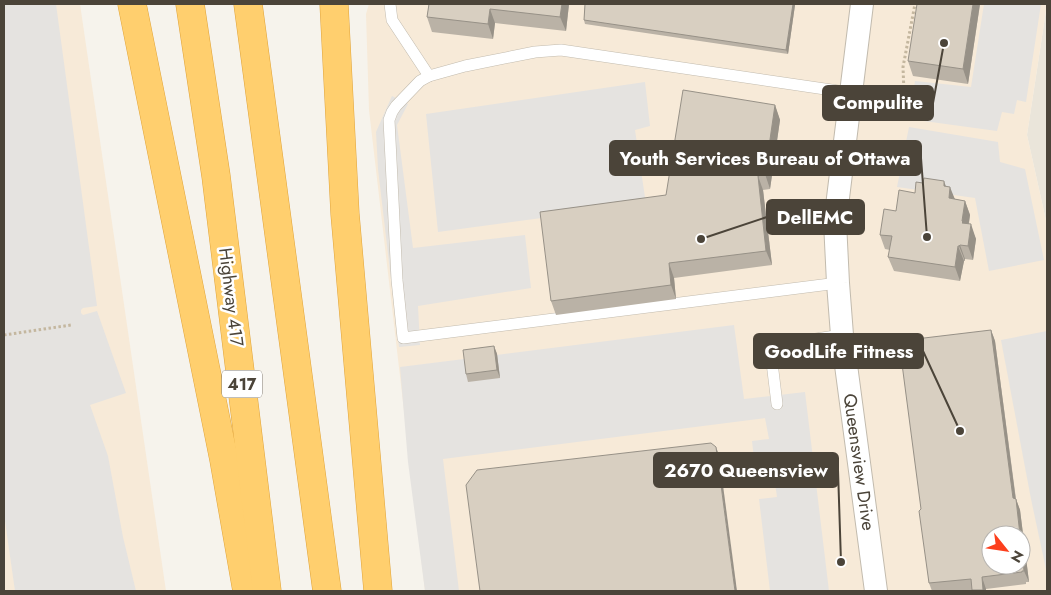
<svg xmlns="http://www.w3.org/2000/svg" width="1051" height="595" viewBox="0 0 1051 595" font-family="Jost,sans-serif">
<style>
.residential{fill:#eae5da}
.commercial{fill:#f7ead8;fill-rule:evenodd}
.parking{fill:#e5e3e0}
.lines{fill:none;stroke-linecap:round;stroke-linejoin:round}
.lane-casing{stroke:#c2bbae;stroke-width:12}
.street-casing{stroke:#c2bbae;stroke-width:24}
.highway-casing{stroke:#e0a43c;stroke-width:29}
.path{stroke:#c4b79f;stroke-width:3;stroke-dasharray:2.5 2.5;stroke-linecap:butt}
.lane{stroke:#fff;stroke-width:11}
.street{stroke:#fff;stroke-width:22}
.highway{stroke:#ffcf6e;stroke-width:28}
.wall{fill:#bab2a6}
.shaded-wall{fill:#979187}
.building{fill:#d8cfc1;stroke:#979187}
.labels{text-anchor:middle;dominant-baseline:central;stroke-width:5;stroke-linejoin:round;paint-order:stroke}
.shield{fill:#fff;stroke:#817c74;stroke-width:1}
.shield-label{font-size:16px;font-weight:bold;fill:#4b4439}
.street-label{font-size:18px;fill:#4b4439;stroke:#fff}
.leader{fill:none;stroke:#4b4439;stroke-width:2}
.callout-dot{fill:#4b4439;stroke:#fff;stroke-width:2}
.callout{fill:#4b4439;stroke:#4b4439;stroke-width:2}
.callout-label{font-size:19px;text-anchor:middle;font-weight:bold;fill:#fff}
</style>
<rect width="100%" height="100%" fill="#f6f3ec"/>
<path class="residential" d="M1047 4V225L1027 135Z"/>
<g class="commercial">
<path d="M4 4H80L166 591H4Z"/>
<path d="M369 4H1047L1027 135 1047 225V591H425L369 110 366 14ZM991 535H1021V565H991Z"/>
</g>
<g class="parking">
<path d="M4 4H56L97 306 83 308 81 310V313L83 315 97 311 126 393 90 405 108 456 123 537 136 591H15L4 514Z"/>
<path d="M984 4H1041L1026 102 1017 100 1014 114 1002 112 997 131 909 119 915 81 971 87Z"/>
<path d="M645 82 650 126 635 130 646 204 438 232 426 114Z"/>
<path d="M392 96 408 104 397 125 413 248 525 235 531 288 418 306 420 345 399 347 378 169 376 132Z"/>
<path d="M909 127 998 142 1000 162 1025 169 1044 260 989 271 975 198 897 187Z"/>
<path d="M734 325 744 399 805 392 829 591H770L759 499 777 497 775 483 757 485 752 441 769 439 765 418 443 459 459 591H425L408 462 400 367Z"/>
<path d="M1047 331V574L1031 499 1001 340Z"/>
</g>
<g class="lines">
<defs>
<g id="lane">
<path d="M390 4 392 20 429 76"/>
<path d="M838 283 403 338 397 280 389 120 392 112 396 106 420 81 429 76 465 66 535 52 561 50 852 93"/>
<path d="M777 404 770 346 842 335"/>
</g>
<path id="street" d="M862 4 835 222 838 283 842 335 876 591"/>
<g id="highway">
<path d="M132 4 224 460 247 591"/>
<path d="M190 4 216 176 267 591"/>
<path d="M248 4 327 591"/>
<path d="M334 4 345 214 378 591"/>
</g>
</defs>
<use href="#lane" class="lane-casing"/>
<use href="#street" class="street-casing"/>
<use href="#highway" class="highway-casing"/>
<g class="path">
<path d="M904 93 903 67 915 4"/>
<path d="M4 335 71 325"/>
</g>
<use href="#lane" class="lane"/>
<use href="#street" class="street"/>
<use href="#highway" class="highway"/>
</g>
<g class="wall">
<path d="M429 4H569L566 31 495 23 493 39 432 32 427 17Z"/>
<path d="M585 4H794L795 5 788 54 585 24 584 20Z"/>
<path d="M980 4 968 84 913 76 908 61Z"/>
<path d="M775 105 780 120 770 189 763 190 772 265 674 278 676 299 556 315 551 301 666 195Z"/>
<path d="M923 183 946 186 955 199 965 201 970 215 969 224 976 239 973 260 965 259V261H964L960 281 894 271 888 257 890 250 885 249 880 235 896 211 915 193Z"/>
<path d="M991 330 995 341 1016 499 1020 510 1029 582H1026V584L986 589V591H932L929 583 921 509Z"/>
<path d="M494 346 497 354 500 378 468 382 466 374Z"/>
</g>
<g class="shaded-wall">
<path d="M562 4H569L566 31 560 17Z"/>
<path d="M793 4H794L795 5 788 54 786 50Z"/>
<path d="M973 4H980L968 84 963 69Z"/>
<path d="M490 9 495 23 493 39 488 24Z"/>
<path d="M775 105 780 120 770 189 765 174Z"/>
<path d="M758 176 763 190 772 265 766 251Z"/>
<path d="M944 181 949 195 950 187 956 202 954 213 944 186Z"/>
<path d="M965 201 970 215 967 234 962 221Z"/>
<path d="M971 224 976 239 973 260 968 246Z"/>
<path d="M960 245 965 259V261L959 246Z"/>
<path d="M958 246 964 261 960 281 955 267Z"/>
<path d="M669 263 674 278 676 299 671 285Z"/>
<path d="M991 330 995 341 1017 509 1013 498Z"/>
<path d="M494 346 497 354 500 378 497 370Z"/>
<path d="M716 447 719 455 737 591H735Z"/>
<path d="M1016 499 1020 510 1029 582 1024 571 1021 542V535H1020Z"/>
<path d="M982 577 986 589V591H983V590Z"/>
</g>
<g class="building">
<path d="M429 4H562L560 17 490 9 488 24 427 17Z"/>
<path d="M585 4H793L786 50 584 20Z"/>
<path d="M917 4H973L963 69 908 61Z"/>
<path d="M683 90 775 105 765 174 758 176 766 251 669 263 671 285 551 301 540 212 666 195Z"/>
<path d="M924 178 944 181V186L950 187 949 198 965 201 962 221 963 222 962 223 971 224 968 246 960 245 959 246H958L955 267 888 257 892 236 880 235 884 209 896 211 899 190 915 193 916 182 923 183Z"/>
<path d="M991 330 1013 498 1016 499 1020 535H991V565H1021V542L1024 571H1022V572L982 577 983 590H972L971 579 929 583 919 511 921 509 899 341Z"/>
<path d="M494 346 497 370 466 374 463 350Z"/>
<path d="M711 443 716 447 735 591H480L466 485 477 470Z"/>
</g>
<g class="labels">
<rect class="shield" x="222" y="370.5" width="40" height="27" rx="4"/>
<g class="shield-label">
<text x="242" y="384">417</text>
</g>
<g class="street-label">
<text transform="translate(231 297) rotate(83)">Highway 417</text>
<text transform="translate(859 462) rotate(82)">Queensview Drive</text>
</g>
</g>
<path class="leader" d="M944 43L933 103M927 237L921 158M701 239L767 217M960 431L923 351M841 562L838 470"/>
<g class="callout-dot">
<circle cx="944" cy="43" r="5"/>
<circle cx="927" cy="237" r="5"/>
<circle cx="701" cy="239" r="5"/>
<circle cx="960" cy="431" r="5"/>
<circle cx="841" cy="562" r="5"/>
</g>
<g class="callout">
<rect x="823" y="86" width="110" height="34" rx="5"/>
<rect x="610" y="141" width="311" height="34" rx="5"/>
<rect x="767" y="200" width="97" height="34" rx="5"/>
<rect x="754" y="334" width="169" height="34" rx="5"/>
<rect x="654" y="453" width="184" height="34" rx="5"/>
</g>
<g class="callout-label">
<text x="878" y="109">Compulite</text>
<text x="765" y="165">Youth Services Bureau of Ottawa</text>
<text x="815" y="224">DellEMC</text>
<text x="839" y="358">GoodLife Fitness</text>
<text x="746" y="477">2670 Queensview</text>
</g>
<rect width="1051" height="595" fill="none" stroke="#4b4439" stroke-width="10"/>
<g transform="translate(1006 550) rotate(120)"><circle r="24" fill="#ffffff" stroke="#b7b4b0"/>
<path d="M0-4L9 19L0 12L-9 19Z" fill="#fc3f1d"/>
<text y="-8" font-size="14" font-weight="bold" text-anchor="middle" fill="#4b4439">N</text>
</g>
</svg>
